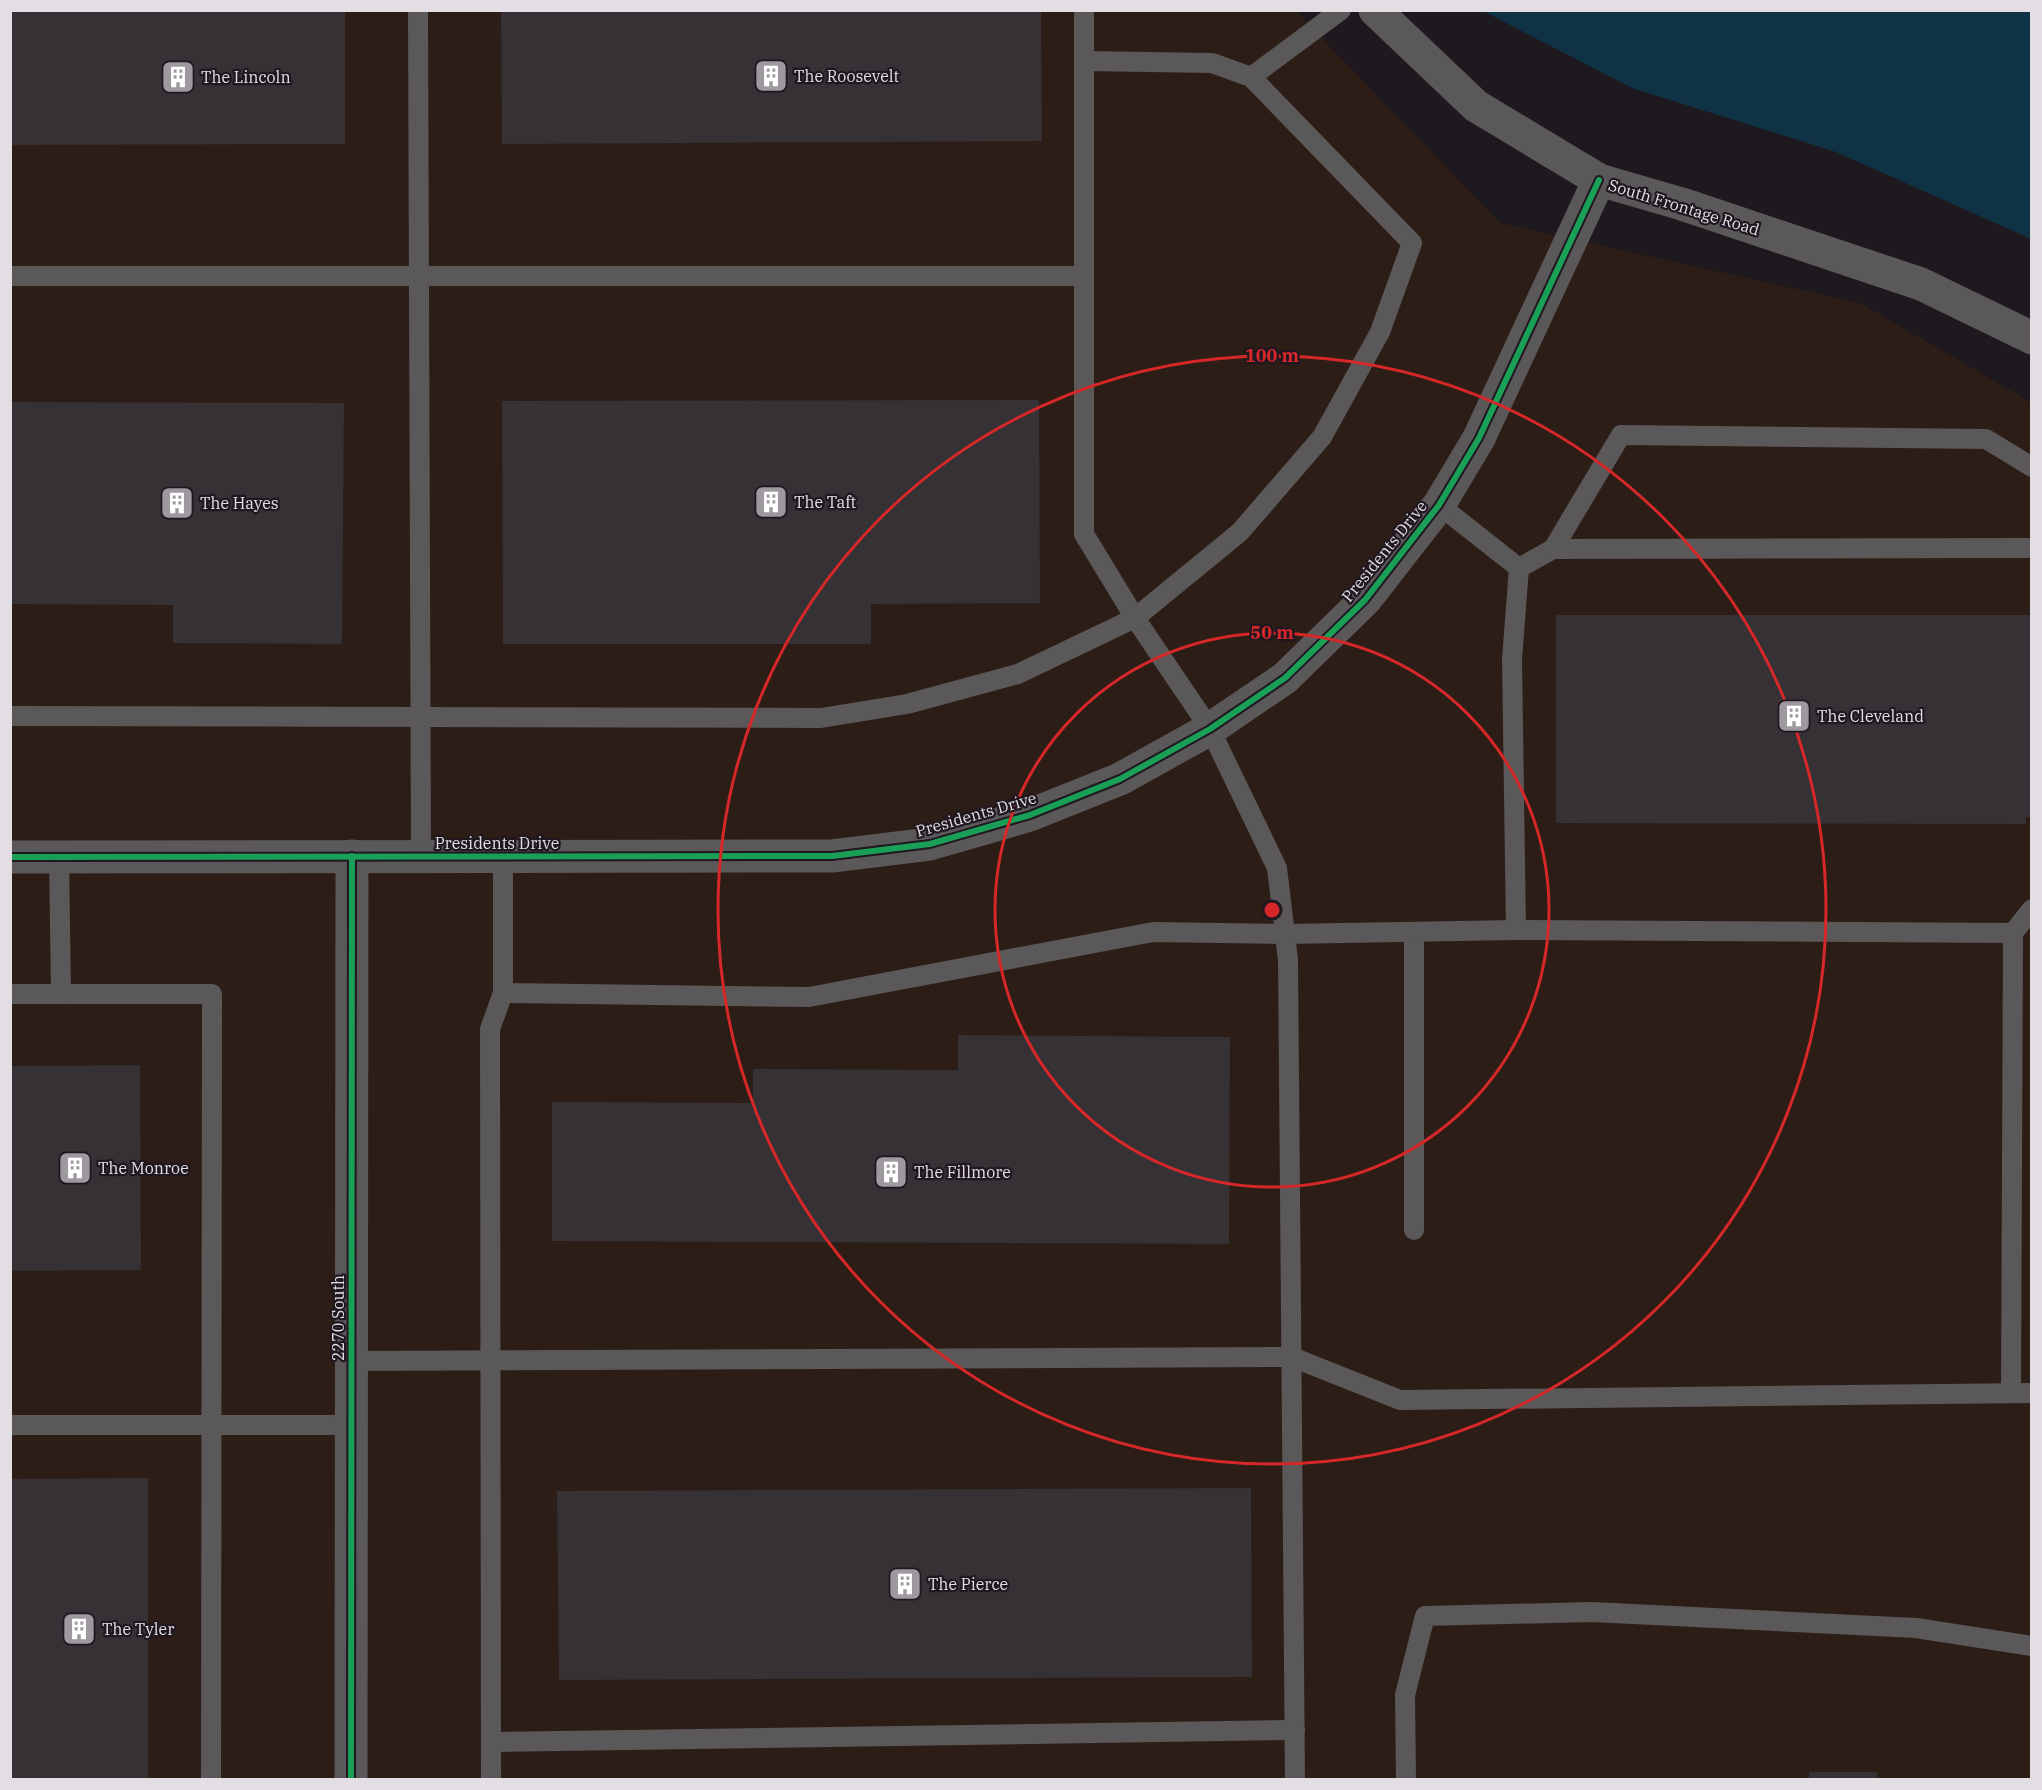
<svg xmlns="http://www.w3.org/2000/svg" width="2042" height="1790" viewBox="0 0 2042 1790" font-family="'IBM Plex Serif',serif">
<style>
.industrial{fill:#2c1d16}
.water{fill:#0f3244}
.building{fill:#353135}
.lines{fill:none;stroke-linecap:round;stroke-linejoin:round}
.service{stroke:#5a5859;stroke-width:20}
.minor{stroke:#5a5859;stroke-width:33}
.tertiary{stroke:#5a5859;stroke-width:33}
.cycleway-casing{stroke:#201721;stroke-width:10}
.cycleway{stroke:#1a9f57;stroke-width:6}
.ring{fill:none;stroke:#d62828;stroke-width:3}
.labels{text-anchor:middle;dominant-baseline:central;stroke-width:4.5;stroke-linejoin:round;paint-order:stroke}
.poi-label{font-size:16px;fill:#e3dde4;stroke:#201721;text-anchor:start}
.street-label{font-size:16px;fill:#e3dde4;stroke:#201721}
.centre{fill:#d62828;stroke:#201721;stroke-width:3}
.ring-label{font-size:18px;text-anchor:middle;font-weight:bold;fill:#d62828;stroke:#201721;stroke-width:4.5;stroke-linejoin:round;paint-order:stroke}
</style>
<rect width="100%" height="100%" fill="#1e191f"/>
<path class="industrial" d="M11 11H1296L1500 223 1860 303 2031 402V1779L11 1780Z"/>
<path class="water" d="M1483 11H2031V239L1836 152 1632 88Z"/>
<g class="building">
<path d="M10 10H345V144L10 145Z"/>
<path d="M501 10H1041L1042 141 502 144Z"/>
<path d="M1039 400 1040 603 871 604V644H503L502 401Z"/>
<path d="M10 402 344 403 342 644 173 643V605L10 604Z"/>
<path d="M1556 615H2032V817H2026V824L1556 823Z"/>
<path d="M958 1035 1230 1037 1229 1244 552 1241V1102L753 1103V1069L958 1070Z"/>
<path d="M140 1065 141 1270 10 1271V1066Z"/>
<path d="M148 1478V1780H10V1479Z"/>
<path d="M1251 1488 1252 1677 559 1680 557 1491Z"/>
<rect x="1809" y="1772" width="68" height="8"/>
</g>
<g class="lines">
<g class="service">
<path d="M418 10 421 857"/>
<path d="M1084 10V534L1135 618 1210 729 1277 868 1288 960 1295 1780"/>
<path d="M1251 77 1341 10"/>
<path d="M10 276H1084"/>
<path d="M1439 505 1519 568 1553 549 1621 435 1986 439 2032 467"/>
<path d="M1553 549 2032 548"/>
<path d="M10 716 821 718 907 704 1018 674 1135 618 1240 532 1322 437 1380 332 1412 243 1251 77 1212 63 1084 61"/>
<path d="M59 857 61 994H212L211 1780"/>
<path d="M1516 930 2013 933 2032 909"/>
<path d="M1414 932V1230"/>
<path d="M503 993 809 997 1153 932 1285 934 1516 930 1512 659 1519 568"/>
<path d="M10 994H61"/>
<path d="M351 1361 1292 1357 1400 1400 2032 1393"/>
<path d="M2011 1391 2013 933"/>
<path d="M10 1425H351"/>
<path d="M491 1742 1295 1730"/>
<path d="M491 1780 490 1029 503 993V858"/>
<path d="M1406 1780 1405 1695 1425 1616 1592 1612 1916 1628 2032 1646"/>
</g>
<g class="minor">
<path d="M10 857 832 856 930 844 1030 815 1120 779 1210 729 1285 678 1365 600 1439 505 1479 438 1599 180"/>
<path d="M351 1780 352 856"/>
</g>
<path class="tertiary" d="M1375 10 1476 106 1599 180 1682 204 1921 284 2032 338"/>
<defs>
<g id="cycleway">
<path d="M10 857 832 856 930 844 1030 815 1120 779 1210 729 1285 678 1365 600 1439 505 1479 438 1599 180"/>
<path d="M351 1780 352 856"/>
</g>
</defs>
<use href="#cycleway" class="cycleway-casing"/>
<use href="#cycleway" class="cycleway"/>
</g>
<g class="ring">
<circle cx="1272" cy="910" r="277"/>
<circle cx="1272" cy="910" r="554"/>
</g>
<defs>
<symbol id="building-square" viewBox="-11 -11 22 22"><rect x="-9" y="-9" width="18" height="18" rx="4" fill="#9e989f" stroke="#201721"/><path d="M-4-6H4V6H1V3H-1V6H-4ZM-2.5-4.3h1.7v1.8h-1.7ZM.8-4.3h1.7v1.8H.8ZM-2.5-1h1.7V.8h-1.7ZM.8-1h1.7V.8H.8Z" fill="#fff"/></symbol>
</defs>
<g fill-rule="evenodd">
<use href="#building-square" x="752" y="57" width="38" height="38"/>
<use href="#building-square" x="159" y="58" width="38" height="38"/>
<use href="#building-square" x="752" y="483" width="38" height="38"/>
<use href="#building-square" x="158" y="484" width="38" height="38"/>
<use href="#building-square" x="1775" y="697" width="38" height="38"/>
<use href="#building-square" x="56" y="1149" width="38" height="38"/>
<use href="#building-square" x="872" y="1153" width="38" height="38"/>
<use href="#building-square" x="886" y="1565" width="38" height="38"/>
<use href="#building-square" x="60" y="1610" width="38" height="38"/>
</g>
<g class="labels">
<g class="poi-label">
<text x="794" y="76">The Roosevelt</text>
<text x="201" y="77">The Lincoln</text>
<text x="794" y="502">The Taft</text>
<text x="200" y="503">The Hayes</text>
<text x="1817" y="716">The Cleveland</text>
<text x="98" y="1168">The Monroe</text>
<text x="914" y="1172">The Fillmore</text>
<text x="928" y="1584">The Pierce</text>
<text x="102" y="1629">The Tyler</text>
</g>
<g class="street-label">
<text transform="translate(1684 207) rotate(17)">South Frontage Road</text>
<text transform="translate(1384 551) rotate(-51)">Presidents Drive</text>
<text transform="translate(976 814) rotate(-16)">Presidents Drive</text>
<text x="497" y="843">Presidents Drive</text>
<text transform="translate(338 1318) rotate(-90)">2270 South</text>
</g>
</g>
<circle cx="1272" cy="910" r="9" class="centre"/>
<g class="ring-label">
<text x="1272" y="362">100 m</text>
<text x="1272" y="639">50 m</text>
</g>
<rect width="2042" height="1790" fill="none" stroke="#e3dde4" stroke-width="24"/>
</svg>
